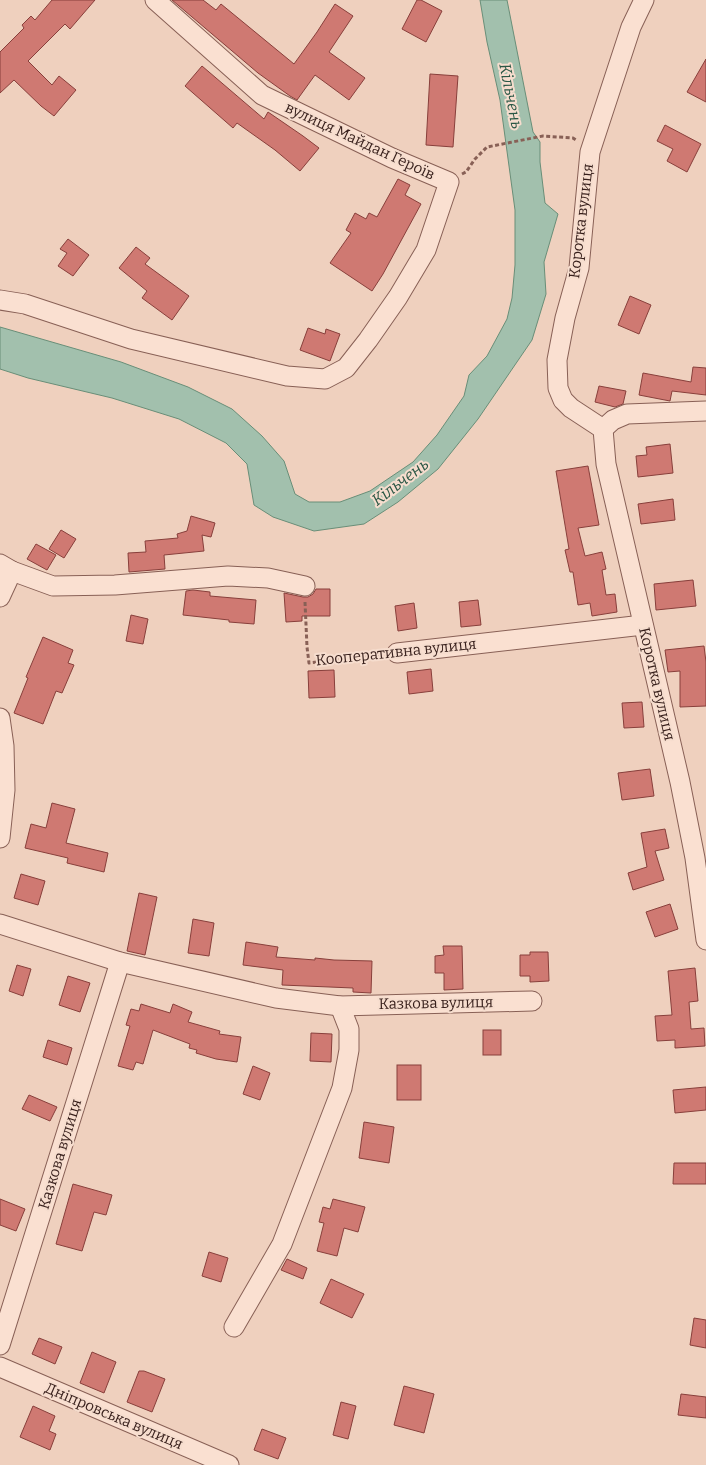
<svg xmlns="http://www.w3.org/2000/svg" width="706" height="1465" viewBox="0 0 706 1465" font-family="Bitter,serif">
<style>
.water{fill:#a2c0ad;stroke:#698e78}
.building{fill:#cf7972;stroke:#883f3b}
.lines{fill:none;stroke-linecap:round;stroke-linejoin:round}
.minor-casing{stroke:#886056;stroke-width:21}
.path{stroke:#886056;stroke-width:3;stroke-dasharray:4 2.5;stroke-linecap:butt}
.minor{stroke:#fae0d1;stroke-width:19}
.labels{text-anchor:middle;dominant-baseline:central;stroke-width:4;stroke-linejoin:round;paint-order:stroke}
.street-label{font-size:15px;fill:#371f1b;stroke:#f6ddce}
.water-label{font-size:16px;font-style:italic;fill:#2a5745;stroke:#f6ddce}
</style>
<rect width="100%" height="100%" fill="#efd0be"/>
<path class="water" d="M480 0H507L533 132 540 142V162L545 203 558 214 544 262 546 294 532 340 478 419 438 469 398 502 364 524 314 531 273 517 254 505 247 464 226 443 179 419 112 398 28 378 0 369V327L121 362 188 387 232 409 262 436 284 461 295 494 309 502H340L370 491 413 462 437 435 464 396 469 375 487 356 507 319 512 298 515 265V210L500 100 487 42Z"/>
<g class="building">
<path d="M52 0H95L70 29 65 24 28 61 52 85 59 76 76 90 54 116 41 106 14 80 0 93V52L24 28 22 25 31 16 35 20Z"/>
<path d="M172 0H203L216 10 221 4 294 64 317 32 335 4 353 16 329 52 365 78 349 100 315 75 297 100 290 96 258 73Z"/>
<path d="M417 0H421L442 11 426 42 402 29Z"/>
<path d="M706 59V102L687 92Z"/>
<path d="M202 66 264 119 268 112 303 136 319 148 300 171 275 150 237 123 233 128 185 86Z"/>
<path d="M430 74 458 76 453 147 426 145Z"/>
<path d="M665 125 701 144 687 172 667 161 673 149 657 141Z"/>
<path d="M398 179 410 185 405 195 421 204 383 274 372 291 330 263 351 233 346 230 355 213 366 219 369 213 377 217Z"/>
<path d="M68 239 89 255 73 276 58 266 67 253 60 249Z"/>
<path d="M136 247 150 258 145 264 189 296 172 320 142 298 147 291 119 268Z"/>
<path d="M630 296 651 305 639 334 618 325Z"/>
<path d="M308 328 325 334 326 329 340 334 330 361 300 350Z"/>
<path d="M693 367 706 368V395L672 391 670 401 639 395 643 373 691 382Z"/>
<path d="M599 386 626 391 623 404 615 407 595 402Z"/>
<path d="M670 444 673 473 638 477 636 456 647 455 646 447Z"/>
<path d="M588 466 599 525 578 528 585 556 602 552 606 569 602 570 606 595 615 594 617 612 592 616 590 603 578 605 573 572H570L565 550 569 549 556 471Z"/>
<path d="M673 499 675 520 641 524 638 504Z"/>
<path d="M191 516 215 523 211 537 202 535 204 551 164 555 165 569 129 572 128 553 146 552 145 541 178 538 177 534 187 531Z"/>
<path d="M61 530 76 539 64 558 49 549Z"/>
<path d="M36 544 56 555 47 570 27 559Z"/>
<path d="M693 580 696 606 656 610 654 584Z"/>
<path d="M316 589H330V616H302V621L286 622 284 593 303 597H308L313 594Z"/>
<path d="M193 590 210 592V596L256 600 254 624 229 622V620L183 615 186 591Z"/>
<path d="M478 600 481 625 461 627 459 602Z"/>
<path d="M414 603 417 628 398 631 395 606Z"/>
<path d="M131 615 148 619 143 644 126 641Z"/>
<path d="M43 637 73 650 68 663 74 665 62 693 56 691 43 724 14 713 28 678 26 677Z"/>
<path d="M704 646 706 662V706L680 707V671L668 672 665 650Z"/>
<path d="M431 669 433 691 409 694 407 672Z"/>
<path d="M334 670 335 697 309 698 308 671Z"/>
<path d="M642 702 644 727 624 728 622 703Z"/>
<path d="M650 769 654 796 622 800 618 773Z"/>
<path d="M52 803 75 809 66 843 108 853 104 872 67 863 68 858 25 848 31 824 46 828Z"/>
<path d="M665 829 669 848 655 851 664 880 633 890 628 873 647 867 641 833Z"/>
<path d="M21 874 45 881 38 905 14 898Z"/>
<path d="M139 893 157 897 145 955 127 951Z"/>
<path d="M670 904 678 929 655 937 646 912Z"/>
<path d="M193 919 214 923 209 956 188 953Z"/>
<path d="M246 942 278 947 276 957 315 960V958L334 960 372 961 371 993 353 992V988L282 985 283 970 243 965Z"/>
<path d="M443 946H462L463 989 444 990V973H435V956L444 955Z"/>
<path d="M530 952H548L549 981 530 982V976H520V955H530Z"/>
<path d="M17 965 31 969 23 996 9 991Z"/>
<path d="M695 968 698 1001 689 1002 691 1029 704 1028 705 1046 675 1048V1040L657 1041 655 1016 672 1015 668 971Z"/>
<path d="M68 976 90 983 80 1012 59 1005Z"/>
<path d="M141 1004 170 1013 173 1004 192 1012 188 1022 220 1031 219 1034 241 1037 237 1062 216 1059 196 1053 197 1050 189 1048 190 1044 153 1030 143 1064 136 1062 133 1070 118 1066 130 1026 126 1025 131 1009 139 1011Z"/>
<rect x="483" y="1030" width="18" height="25"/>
<path d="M311 1033 332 1034 331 1062 310 1061Z"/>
<path d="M48 1040 72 1048 67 1065 43 1057Z"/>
<rect x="397" y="1065" width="24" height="35"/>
<path d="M253 1066 270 1073 260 1100 243 1094Z"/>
<path d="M706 1087V1110L675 1113 673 1090Z"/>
<path d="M29 1095 57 1107 50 1121 22 1109Z"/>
<path d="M364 1122 394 1127 389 1163 359 1158Z"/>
<path d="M674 1163H706V1184H673Z"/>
<path d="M73 1184 112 1195 106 1215 94 1212 82 1251 56 1244Z"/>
<path d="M0 1199 25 1209 16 1231 0 1225Z"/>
<path d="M333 1199 365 1207 358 1232 344 1228 337 1256 317 1251 324 1223 319 1222 323 1207 330 1209Z"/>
<path d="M209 1252 228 1258 221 1282 202 1276Z"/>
<path d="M287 1259 307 1268 303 1279 281 1270Z"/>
<path d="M331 1279 364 1294 352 1318 320 1303Z"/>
<path d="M694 1318 706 1320V1348L690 1345Z"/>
<path d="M39 1338 62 1347 55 1364 32 1354Z"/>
<path d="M92 1352 116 1362 104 1393 80 1383Z"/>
<path d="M139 1371H144L165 1379 152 1412 127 1402Z"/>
<path d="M404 1386 434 1394 424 1433 394 1425Z"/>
<path d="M681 1394 706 1397V1418L678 1415Z"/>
<path d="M341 1402 356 1406 348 1439 333 1435Z"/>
<path d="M33 1406 55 1416 49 1431 56 1434 50 1450 20 1437Z"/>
<path d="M262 1429 286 1438 278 1459 254 1450Z"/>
</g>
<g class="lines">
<defs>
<g id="minor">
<path d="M644 0 631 27 590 152 579 268 565 318 557 360 558 388 563 400 571 408 603 429 606 464 680 782 695 858 706 940"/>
<path d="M0 300 25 304 131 339 287 376 325 379 346 368 368 340 398 297 426 250 449 182 392 158 262 95 155 0"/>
<path d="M603 429 613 420 627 414 706 411"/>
<path d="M0 564 12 571 53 586 115 585 228 576 268 578 305 586"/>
<path d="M0 597 12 571"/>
<path d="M397 653 643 625"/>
<path d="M0 718 4 746 5 790 0 838"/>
<path d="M0 924 120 962 276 998 340 1006 532 1001"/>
<path d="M234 1327 282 1244 342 1088 349 1050V1029L340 1006"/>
<path d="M0 1345 120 962"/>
<path d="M0 1367 229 1465"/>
</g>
</defs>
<use href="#minor" class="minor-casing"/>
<g class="path">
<path d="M462 174 466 172 475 159 487 147 543 136 573 138 576 140"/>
<path d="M305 602 307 647 309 663 382 654"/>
</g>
<use href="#minor" class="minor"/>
</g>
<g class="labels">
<g class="street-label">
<text transform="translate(360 141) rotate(25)">вулиця Майдан Героїв</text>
<text transform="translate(581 221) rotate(-83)">Коротка вулиця</text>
<text transform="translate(396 652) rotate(-6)">Кооперативна вулиця</text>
<text transform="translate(657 684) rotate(77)">Коротка вулиця</text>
<text transform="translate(436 1003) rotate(-1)">Казкова вулиця</text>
<text transform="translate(60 1154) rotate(-73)">Казкова вулиця</text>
<text transform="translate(114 1416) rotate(23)">Дніпровська вулиця</text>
</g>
<g class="water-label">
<text transform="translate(511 96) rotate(79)">Кільчень</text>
<text transform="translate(400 482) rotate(-37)">Кільчень</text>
</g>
</g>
</svg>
